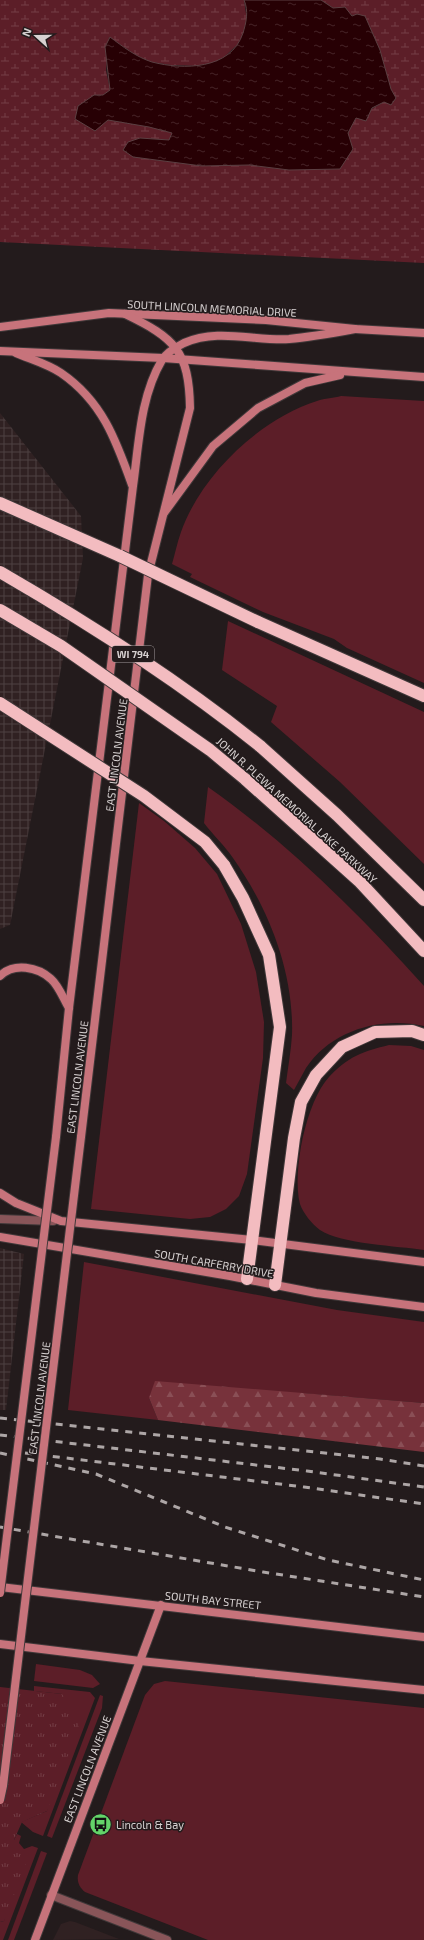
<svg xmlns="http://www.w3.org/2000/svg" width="424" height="1940" viewBox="0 0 424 1940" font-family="'Exo 2',sans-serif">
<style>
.built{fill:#302122}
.industrial{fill:url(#industrial-grid)}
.grass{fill:#5c1e28}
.forest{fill:url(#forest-firs)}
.wetland{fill:url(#wetland-marsh)}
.park{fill:url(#park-tufts)}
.water{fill:url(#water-ripples);stroke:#5c3f42}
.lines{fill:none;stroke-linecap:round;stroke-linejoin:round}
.street-casing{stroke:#403839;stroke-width:10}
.secondary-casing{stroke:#403839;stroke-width:10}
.highway-casing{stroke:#403839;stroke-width:14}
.street{stroke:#895559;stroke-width:8}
.secondary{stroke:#c7737b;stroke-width:8}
.highway{stroke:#f3bcc0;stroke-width:12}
.rail{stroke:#ada6a6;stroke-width:3;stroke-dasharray:7 7;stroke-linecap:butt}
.secondary-bridge-casing{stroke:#403839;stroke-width:10;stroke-linecap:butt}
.highway-bridge-casing{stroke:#403839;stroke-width:14;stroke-linecap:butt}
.secondary-bridge{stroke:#c7737b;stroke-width:8}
.highway-bridge{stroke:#f3bcc0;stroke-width:12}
.labels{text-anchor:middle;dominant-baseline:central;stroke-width:3;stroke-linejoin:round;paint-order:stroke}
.shield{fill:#231b1c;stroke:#a19a9b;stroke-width:1}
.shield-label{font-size:10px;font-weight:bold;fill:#d7d1d1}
.street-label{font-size:11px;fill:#d7d1d1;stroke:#231b1c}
.poi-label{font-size:11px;fill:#d7d1d1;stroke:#231b1c;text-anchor:start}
</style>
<defs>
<pattern id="industrial-grid" width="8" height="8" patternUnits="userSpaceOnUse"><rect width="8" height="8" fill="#302122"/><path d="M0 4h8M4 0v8" fill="none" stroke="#4d4041"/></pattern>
<pattern id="forest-firs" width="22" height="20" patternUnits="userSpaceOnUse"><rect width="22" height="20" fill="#77323b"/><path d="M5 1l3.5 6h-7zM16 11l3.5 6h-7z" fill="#8a4f56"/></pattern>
<pattern id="wetland-marsh" width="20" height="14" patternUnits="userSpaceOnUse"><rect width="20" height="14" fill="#5c1e28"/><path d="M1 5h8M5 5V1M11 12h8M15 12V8" fill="none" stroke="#733e46"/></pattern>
<pattern id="park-tufts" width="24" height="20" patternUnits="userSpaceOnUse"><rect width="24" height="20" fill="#5c1e28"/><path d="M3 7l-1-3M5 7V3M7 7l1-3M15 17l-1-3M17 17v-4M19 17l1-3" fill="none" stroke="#733e46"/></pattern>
<pattern id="water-ripples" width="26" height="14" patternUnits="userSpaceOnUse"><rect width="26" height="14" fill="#270004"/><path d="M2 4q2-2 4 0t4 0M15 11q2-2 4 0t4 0" fill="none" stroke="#462428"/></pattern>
</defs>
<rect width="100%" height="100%" fill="#231b1c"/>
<path class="built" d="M70 1921 75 1922 119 1939 53 1940 61 1924Z"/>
<g class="industrial">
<path d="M0 413 81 516 83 558 10 925 0 929Z"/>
<path d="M0 1248 24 1254 6 1410H0Z"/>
</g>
<g class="grass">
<path d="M341 396 424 401V683L347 648 334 639 263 612 190 577 192 574 172 564C175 554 177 543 181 532 201 475 260 419 317 401 325 398 334 398 341 396Z"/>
<path d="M228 621 424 712V864L340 782 271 722 277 706 222 670Z"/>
<path d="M208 787C289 844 358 913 424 986V1026C381 1016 331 1030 306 1068 302 1075 298 1083 294 1090L286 1083C288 1067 291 1051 292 1035 294 972 269 909 233 858 225 846 213 835 204 823Z"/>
<path d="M139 803 164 821 195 848 217 874 241 924 256 972 264 1022 263 1058 247 1174 239 1196 226 1209 210 1217 190 1219 91 1209Z"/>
<path d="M389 1045 411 1046 424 1050V1250C398 1246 341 1244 320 1230 312 1224 303 1213 300 1204 292 1171 306 1102 329 1077 347 1057 364 1051 389 1045Z"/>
<path d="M84 1262 337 1310 424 1322V1403L300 1393 149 1398 158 1420 68 1410Z"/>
<path d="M36 1664 80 1670 92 1675 100 1684 93 1688 34 1681Z"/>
<path d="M165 1681 424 1708V1940H208L85 1892C79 1887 77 1882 78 1875L145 1695 154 1684Z"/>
<path d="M34 1686 90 1692 95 1698 43 1836 33 1832 21 1822 47 1811 62 1694 34 1691Z"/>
<path d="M100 1695 103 1696 102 1708 52 1838 47 1836Z"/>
<path d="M17 1834 21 1836 19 1843 24 1849 32 1846 38 1848 3 1940H0V1922L4 1921 14 1840Z"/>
<path d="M41 1851 47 1853 14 1940H8Z"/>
</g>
<path class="forest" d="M155 1381 424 1403V1452L158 1420 149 1398Z"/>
<path class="wetland" d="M0 0H244L247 21 240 42 222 59 202 66 171 65 152 62 139 57 109 37 106 70 110 90 103 95H94L79 106 108 120 149 127 172 133 170 140 140 138 133 157 202 166 249 165 289 170 340 169 348 133 356 118 384 102 391 89 380 50 365 16C347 16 336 10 321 0H424V263L0 242Z"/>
<path class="park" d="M0 1687 62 1694 79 1726 47 1811 22 1822 14 1840 29 1856 4 1921 0 1922Z"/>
<path class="water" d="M244 0H321L333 8 345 7 352 16 357 14 365 16 380 50 391 89 396 98 391 105 384 102 372 108 366 121 356 118 348 133 353 149 340 169 289 170 249 165 202 166 133 157 123 150 128 142 140 138 169 140 172 133 149 127 108 120 95 131 75 119 78 106 94 95H103L110 90 105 47 110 37C122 46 136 57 152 62 183 70 231 70 243 33 246 23 249 11 244 0Z"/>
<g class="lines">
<defs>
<g id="street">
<path d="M0 1219 53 1221"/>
<path d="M51 1895 167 1940"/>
</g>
<g id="secondary">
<path d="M0 327 109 313 266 320 355 329 424 333"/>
<path d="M0 351 163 358 424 377"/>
<path d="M16 353C30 359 48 364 61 373 102 401 116 440 132 485"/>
<path d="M164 513 213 446 258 408 305 383 340 375"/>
<path d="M0 976C14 962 38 967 51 979 59 986 64 1000 69 1008"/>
<path d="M56 1137 69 1008 133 486C139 444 140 397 162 360 167 352 176 347 184 343 218 328 253 341 289 339 311 337 333 333 355 329"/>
<path d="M81 1137 148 575 190 408C189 351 175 338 125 314"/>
<path d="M0 1193 16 1203 61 1221 252 1240 424 1262"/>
<path d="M0 1237 230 1276 316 1293 424 1307"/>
<path d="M0 1587 424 1637"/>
<path d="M0 1644 140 1661 424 1690"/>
<path d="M35 1940 161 1605"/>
</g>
<g id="highway">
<path d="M0 503 120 556"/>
<path d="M258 622 424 696"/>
<path d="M260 746 337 815 424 900"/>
<path d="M245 779 359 881 424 951"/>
<path d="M224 865 243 898 269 955 280 1027 247 1279"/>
<path d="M275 1285 294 1138 301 1102 316 1075 342 1047 375 1032 412 1031 424 1035"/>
</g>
</defs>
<use href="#street" class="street-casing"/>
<use href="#secondary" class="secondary-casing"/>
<use href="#highway" class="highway-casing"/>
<use href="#street" class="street"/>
<use href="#secondary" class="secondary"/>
<use href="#highway" class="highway"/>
<g class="rail">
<path d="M0 1418 380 1459 424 1466"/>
<path d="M0 1435 307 1471 424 1487"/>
<path d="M0 1453 96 1474 225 1527 328 1560 424 1580"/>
<path d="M25 1453 304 1487 424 1504"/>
<path d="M0 1527 263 1572 424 1597"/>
</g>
<defs>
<g id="secondary-bridge">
<path d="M0 1593 56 1137"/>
<path d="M0 1800 3 1786 81 1137"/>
</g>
<g id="highway-bridge">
<path d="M120 556 258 622"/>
<path d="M0 572C90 624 178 680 260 746"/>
<path d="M0 610 61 646 210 750 245 779"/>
<path d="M0 703 144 796 205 842 224 865"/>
</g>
</defs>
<use href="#secondary-bridge" class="secondary-bridge-casing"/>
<use href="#highway-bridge" class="highway-bridge-casing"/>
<use href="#secondary-bridge" class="secondary-bridge"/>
<use href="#highway-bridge" class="highway-bridge"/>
</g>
<defs>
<symbol id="bus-disc" viewBox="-11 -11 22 22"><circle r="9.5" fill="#63d469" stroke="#231b1c"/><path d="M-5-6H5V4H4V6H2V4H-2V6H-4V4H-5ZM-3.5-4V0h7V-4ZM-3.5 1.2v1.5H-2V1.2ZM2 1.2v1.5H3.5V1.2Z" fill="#111"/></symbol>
</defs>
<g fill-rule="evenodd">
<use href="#bus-disc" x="88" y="1812" width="25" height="25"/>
</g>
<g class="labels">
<rect class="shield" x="112" y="646" width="42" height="16" rx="3"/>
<g class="shield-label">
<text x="133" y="654">WI 794</text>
</g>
<g class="street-label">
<text transform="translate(212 308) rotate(3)">SOUTH LINCOLN MEMORIAL DRIVE</text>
<text transform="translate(116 755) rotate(-83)">EAST LINCOLN AVENUE</text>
<text transform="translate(297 810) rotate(42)">JOHN R. PLEWA MEMORIAL LAKE PARKWAY</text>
<text transform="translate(77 1077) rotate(-83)">EAST LINCOLN AVENUE</text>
<text transform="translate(214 1263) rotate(10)">SOUTH CARFERRY DRIVE</text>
<text transform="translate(39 1398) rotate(-83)">EAST LINCOLN AVENUE</text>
<text transform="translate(213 1600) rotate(6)">SOUTH BAY STREET</text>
<text transform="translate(87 1769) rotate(-69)">EAST LINCOLN AVENUE</text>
</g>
<g class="poi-label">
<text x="116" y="1824">Lincoln &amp; Bay</text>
</g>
</g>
<g transform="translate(36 36) rotate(291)" stroke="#231b1c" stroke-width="3" paint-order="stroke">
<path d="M0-3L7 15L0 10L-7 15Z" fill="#d7d1d1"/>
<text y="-6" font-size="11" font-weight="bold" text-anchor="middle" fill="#d7d1d1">N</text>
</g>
</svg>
